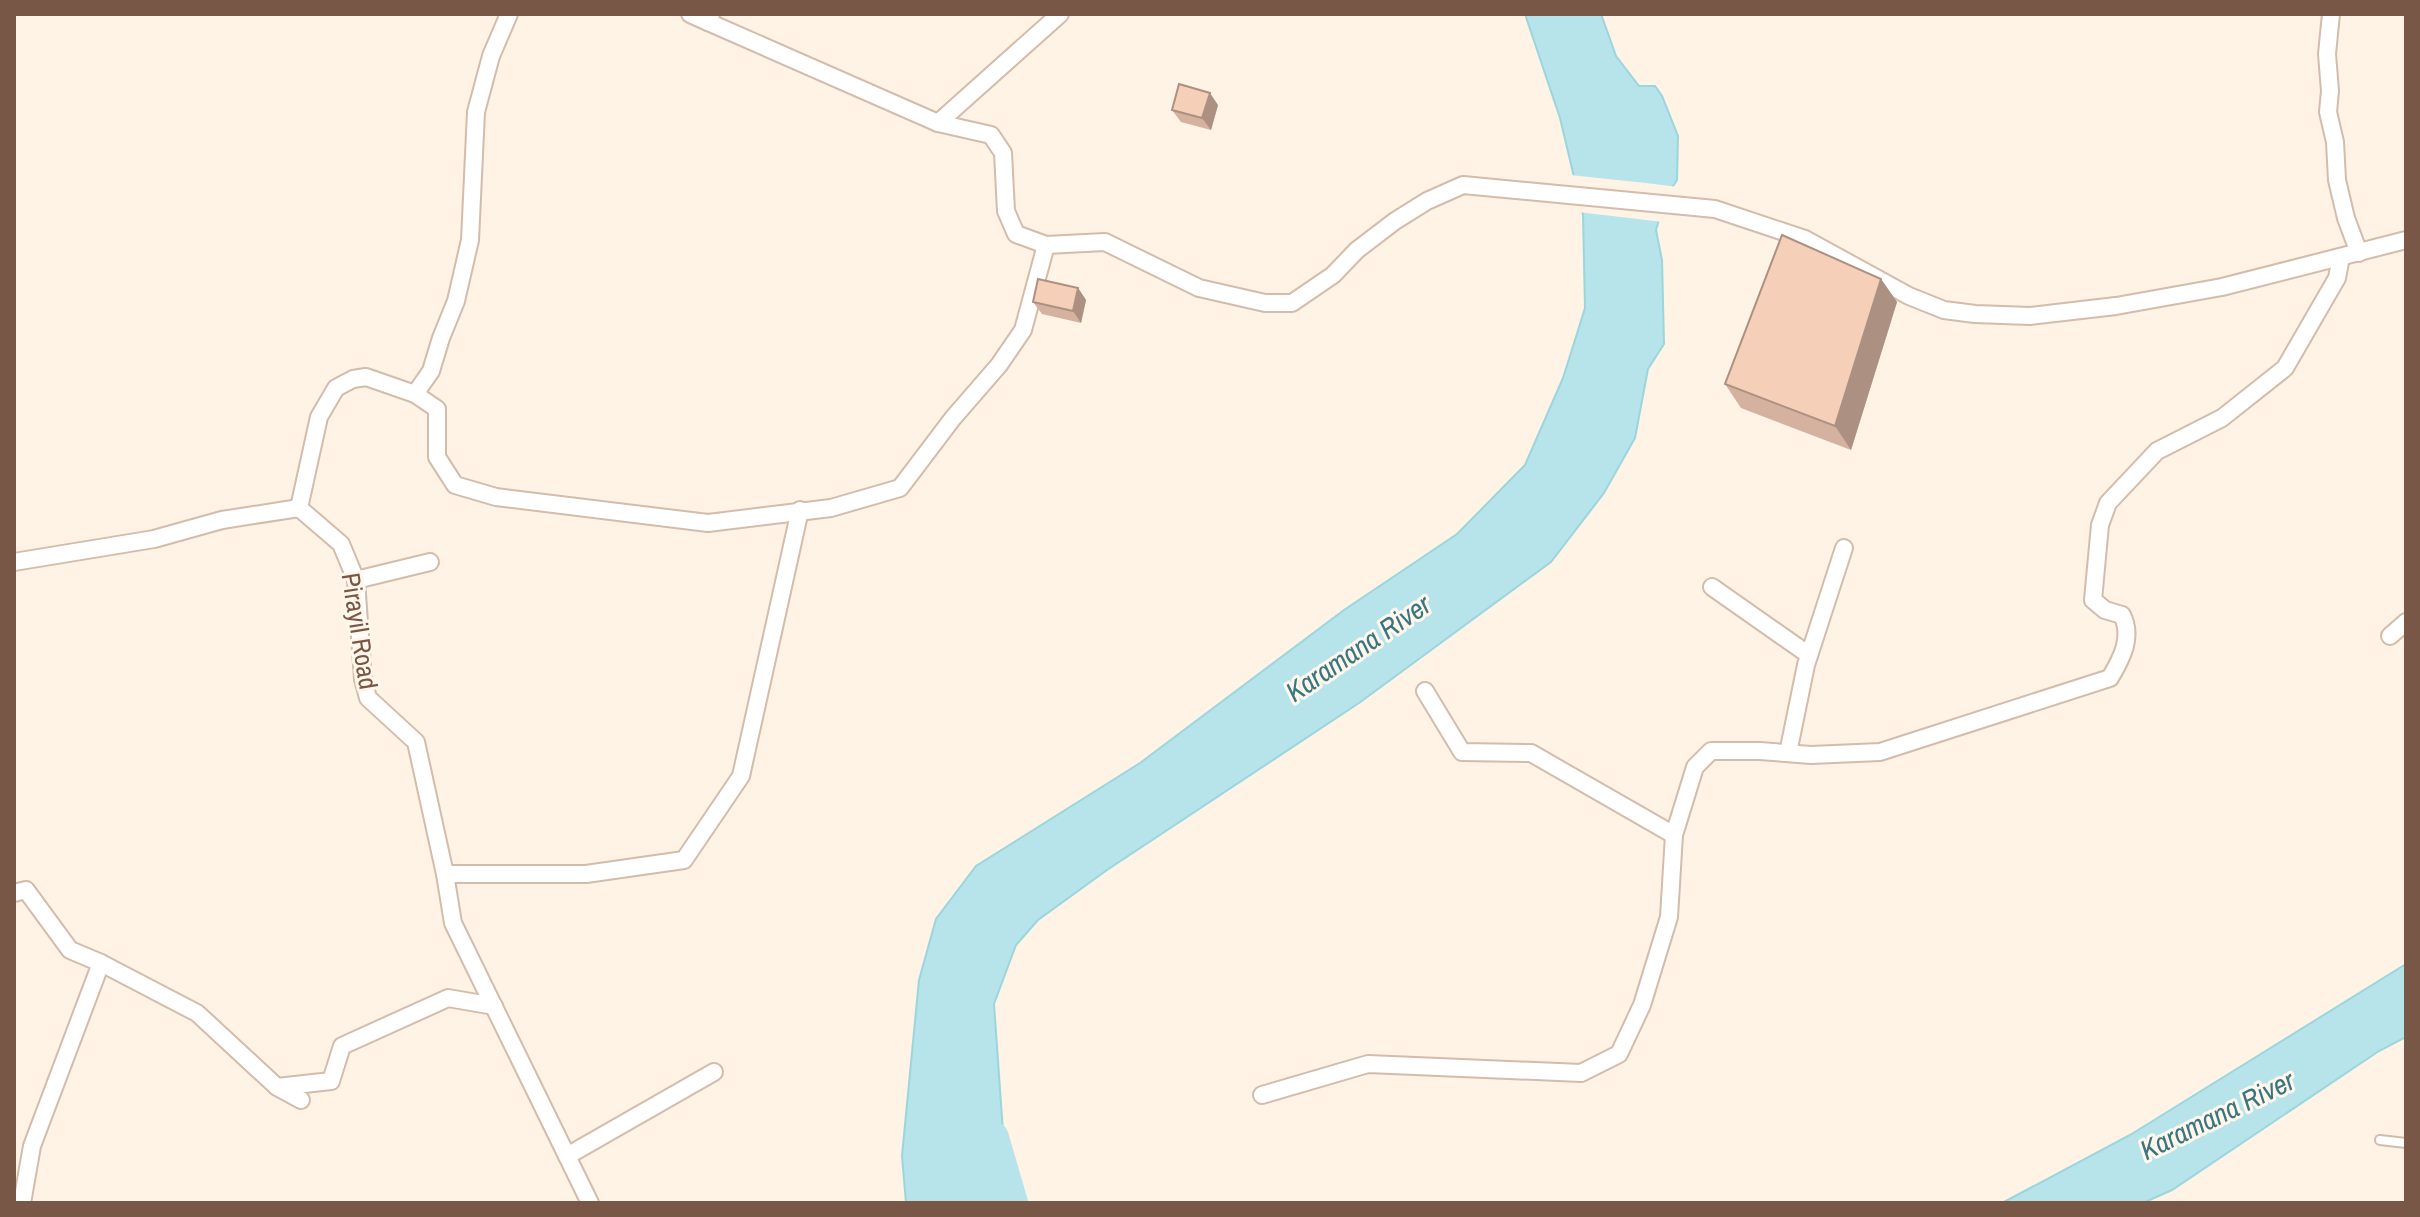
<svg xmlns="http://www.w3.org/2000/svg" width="2420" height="1217" viewBox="0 0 2420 1217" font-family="'Archivo Narrow',sans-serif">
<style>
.water{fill:#b6e4ea;stroke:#9bd5dd;stroke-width:2}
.pier{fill:#fef3e4}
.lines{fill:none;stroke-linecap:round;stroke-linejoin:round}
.river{stroke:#b6e4ea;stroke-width:34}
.service-casing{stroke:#d3bcab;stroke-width:12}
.minor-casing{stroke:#d3bcab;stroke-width:20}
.service{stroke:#fff;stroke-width:8}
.minor{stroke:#fff;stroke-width:16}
.wall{fill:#d4b29f}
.shaded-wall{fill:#ac9182}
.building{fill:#f6cfb9;stroke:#ac9182;stroke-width:2}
.labels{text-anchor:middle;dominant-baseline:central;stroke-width:6;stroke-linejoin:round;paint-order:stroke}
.street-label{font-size:26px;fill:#795747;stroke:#fff7ec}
.water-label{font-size:28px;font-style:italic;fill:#397680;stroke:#fff7ec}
</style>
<rect width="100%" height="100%" fill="#fef3e4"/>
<g class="water">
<path d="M1525 14H1601L1616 56 1639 86H1655L1662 96 1678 136 1677 180 1665 199 1656 230 1662 260 1664 344 1648 369 1635 438 1604 493 1551 562 1359 703 1107 870 1038 920 1016 945 994 1004 1008 1203H906L902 1156 919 980 936 919 976 866 1140 763 1344 610 1457 534 1525 465 1563 378 1585 308 1583 215 1560 118Z"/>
<path d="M2406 964V1037L2379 1051 2172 1190 2143 1203H2002L2130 1135Z"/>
</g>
<path class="pier" d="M1570 175 1646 183 1678 187 1668 200 1663 222 1578 212Z"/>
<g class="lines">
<path class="river" d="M992 1138 1011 1203"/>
<defs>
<path id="service" d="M2380 1140 2406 1143"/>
<g id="minor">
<path d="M690 14 708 22 711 15"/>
<path d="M2331 14 2327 54 2330 91 2328 112 2335 142 2337 180 2346 218 2359 253"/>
<path d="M938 123 1060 14"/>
<path d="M1046 245 1105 242 1199 288 1265 303H1292L1333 275 1357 250 1395 221 1427 201 1463 185 1715 209 1805 239 1909 296 1944 310 1975 314 2030 316 2116 306 2222 287 2406 240"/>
<path d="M415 394 437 409V457L455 485 496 497 708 523 831 508 900 488 953 418 999 365 1023 330 1046 245 1016 234 1006 211 1003 153 991 135 938 123 708 22"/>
<path d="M299 508 319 417 336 388 353 379 366 377 415 394 431 371 441 338 456 301 470 240 476 112 491 56 509 14"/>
<path d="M14 562 154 539 222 520 299 508 341 544 356 580 363 679 368 698 416 742 445 874 453 923 590 1203"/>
<path d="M356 580 430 562"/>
<path d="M1712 587 1809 655"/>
<path d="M2390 636 2406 622"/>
<path d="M1425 691 1462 752 1531 753 1674 835 1695 767 1711 751H1760L1811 755 1880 752 2110 678C2122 658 2133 637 2122 615L2105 610 2093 600 2100 525 2108 503 2157 451 2222 418 2285 368 2337 278 2341 257"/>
<path d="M1788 753 1806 665 1844 548"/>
<path d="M445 874H586L684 860 741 776 800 510"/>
<path d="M14 893 26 890 70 950 101 963 32 1146 22 1203"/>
<path d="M101 963 197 1013 277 1087 331 1081 342 1046 448 998 494 1006"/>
<path d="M277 1087 301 1100"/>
<path d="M1262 1095 1368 1064 1581 1073 1619 1054 1642 1005 1669 917 1674 835"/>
<path d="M567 1156 714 1072"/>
</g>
</defs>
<use href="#service" class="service-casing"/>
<use href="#minor" class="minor-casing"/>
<use href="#service" class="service"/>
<use href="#minor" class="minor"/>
</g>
<g class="wall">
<path d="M1218 105 1211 130 1181 122 1172 110Z"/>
<path d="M1881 279 1897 302 1851 450 1741 408 1725 384Z"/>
<path d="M1078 288 1086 300 1081 323 1042 314 1033 302Z"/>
</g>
<g class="shaded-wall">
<path d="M1210 93 1218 105 1211 130 1202 118Z"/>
<path d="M1881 279 1897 302 1851 450 1835 426Z"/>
<path d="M1078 288 1086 300 1081 323 1073 311Z"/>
</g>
<g class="building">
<path d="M1179 84 1210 93 1202 118 1172 110Z"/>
<path d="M1782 235 1881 279 1835 426 1725 384Z"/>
<path d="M1038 279 1078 288 1073 311 1033 302Z"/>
</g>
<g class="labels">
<g class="street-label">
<text transform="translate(360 631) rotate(81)">Pirayil Road</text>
</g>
<g class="water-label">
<text transform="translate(1358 648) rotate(-34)">Karamana River</text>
<text transform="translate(2217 1115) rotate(-26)">Karamana River</text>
</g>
</g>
<rect width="2420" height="1217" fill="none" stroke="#795747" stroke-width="32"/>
</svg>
